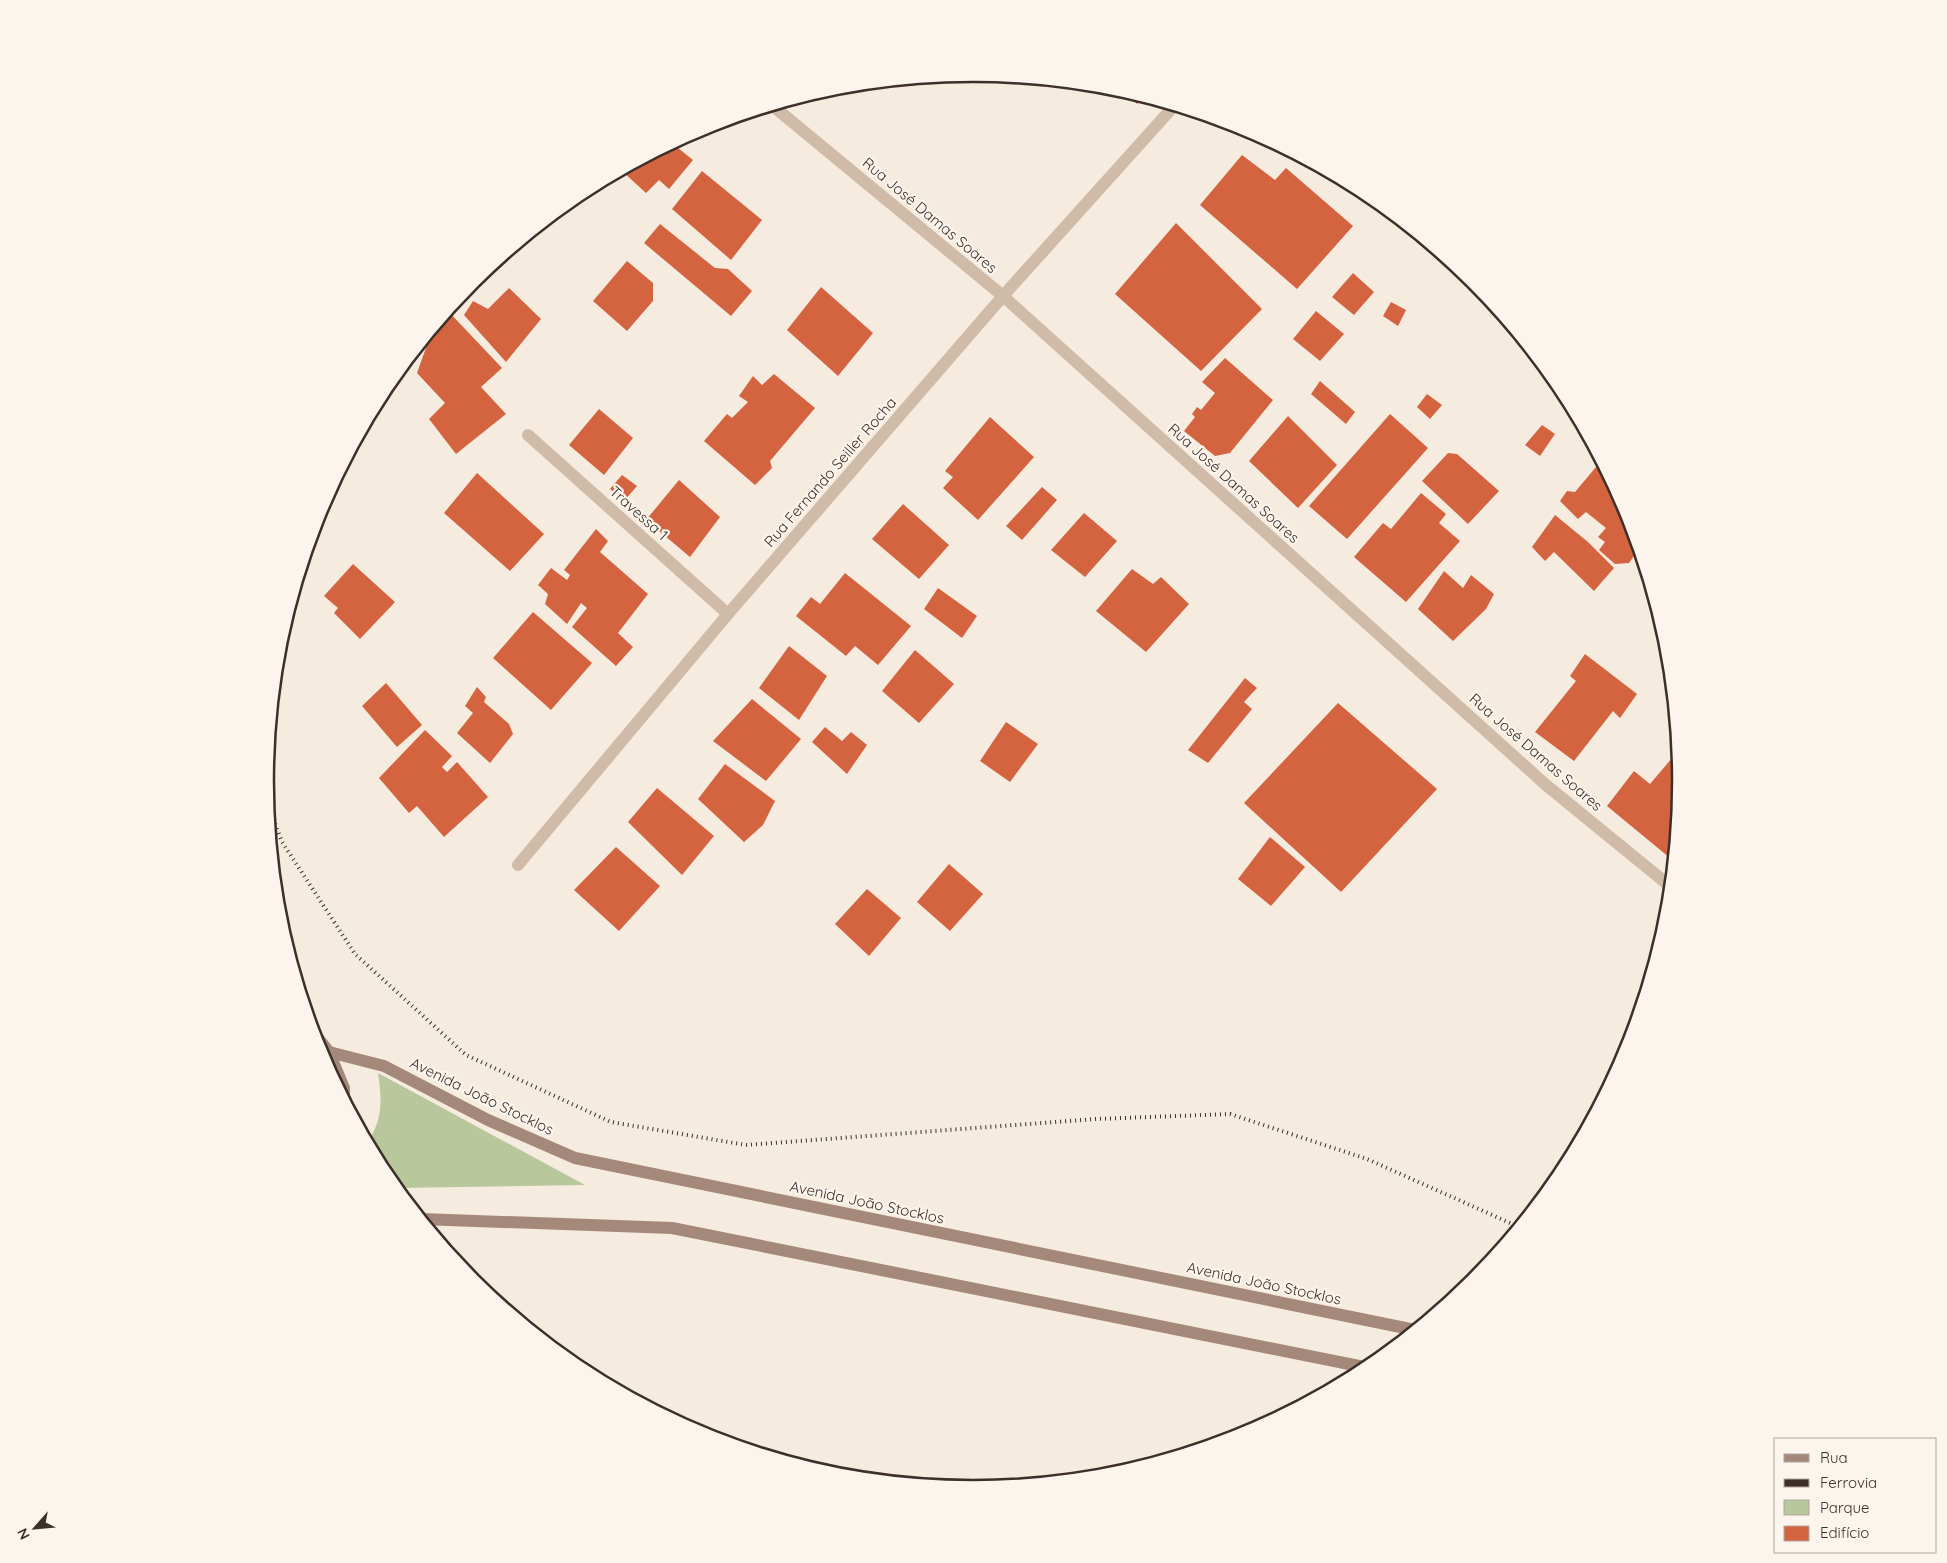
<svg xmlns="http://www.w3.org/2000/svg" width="1947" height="1563" viewBox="0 0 1947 1563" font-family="Quicksand,sans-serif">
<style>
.green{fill:#b9c79d}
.building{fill:#d4643f}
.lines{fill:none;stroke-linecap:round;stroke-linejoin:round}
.service{stroke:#d0bba9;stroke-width:12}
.minor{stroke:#d0bba9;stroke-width:12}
.secondary{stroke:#a4897a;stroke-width:12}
.rail{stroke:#3c3029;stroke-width:4;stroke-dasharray:1 4;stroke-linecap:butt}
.labels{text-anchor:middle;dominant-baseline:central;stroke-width:4.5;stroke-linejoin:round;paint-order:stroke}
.street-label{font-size:15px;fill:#3c3029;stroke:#fcf5ed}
.rim{fill:none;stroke:#3c3029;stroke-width:2.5}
</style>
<rect width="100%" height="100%" fill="#f6ebdf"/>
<path class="green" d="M378 1073 585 1185 396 1188 385 1174 368 1142C383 1118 382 1100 378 1073Z"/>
<g class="building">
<path d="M1122 90 1143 97 1137 104Z"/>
<path d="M673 144 693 160 669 189 659 180 646 193 622 171Z"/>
<path d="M1242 155 1275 180 1286 168 1353 226 1297 289 1200 205Z"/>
<path d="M702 171 762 220 731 260 672 209Z"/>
<path d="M1176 223 1262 309 1201 371 1115 294Z"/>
<path d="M660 224 715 268 728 269 752 291 731 316 644 243Z"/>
<path d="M1438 252 1474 281 1477 285 1475 288 1435 256Z"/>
<path d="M627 261 653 283V301L627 331 593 301Z"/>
<path d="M1353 273 1374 292 1354 315 1332 297Z"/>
<path d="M821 287 873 333 838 376 787 330Z"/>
<path d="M509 288 541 319 506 362 464 315 473 301 488 309Z"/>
<path d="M1391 302 1406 310 1398 326 1383 316Z"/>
<path d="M448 311 502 368 481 387 506 414 456 454 429 419 445 403 417 373 432 331Z"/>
<path d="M1316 311 1344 334 1320 361 1293 339Z"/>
<path d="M1225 358 1273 400 1230 453 1215 456 1184 431 1195 417 1192 414 1197 407 1201 410 1215 393 1202 382Z"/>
<path d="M774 374 815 408 770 461 772 468 755 485 704 441 727 414 732 418 748 402 739 396 753 376 762 385Z"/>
<path d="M1320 381 1355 412 1346 424 1311 394Z"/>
<path d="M1427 394 1442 405 1430 419 1417 407Z"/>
<path d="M599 409 633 438 604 475 569 445Z"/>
<path d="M1390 414 1428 448 1347 539 1309 506Z"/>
<path d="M1288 416 1337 465 1298 508 1249 461Z"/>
<path d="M990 417 1034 457 978 520 943 488 953 477 945 471Z"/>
<path d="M1542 425 1555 434 1540 456 1525 445Z"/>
<path d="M1448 453 1457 454 1499 491 1468 524 1422 481Z"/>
<path d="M1601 461 1627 511 1639 549 1629 563 1615 564 1599 550 1605 542 1598 537 1606 528 1586 512 1578 519 1560 501 1567 491 1575 492Z"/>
<path d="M477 473 544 534 510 571 444 513Z"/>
<path d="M622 475 637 486 624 501 610 489Z"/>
<path d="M679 480 720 517 690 557 646 520Z"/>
<path d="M1042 487 1057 500 1022 540 1006 526Z"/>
<path d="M1421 493 1446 514 1439 523 1460 541 1406 602 1354 557 1383 523 1391 529Z"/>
<path d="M903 504 949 545 919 579 872 539Z"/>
<path d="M1084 513 1117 541 1085 577 1051 550Z"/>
<path d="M1555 515 1588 542 1614 568 1594 591 1554 552 1545 561 1532 547Z"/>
<path d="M596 529 608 541 600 552 648 594 618 633 633 647 616 666 572 627 587 608 581 603 567 624 545 604 548 594 538 585 551 568 567 580 570 575 564 570Z"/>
<path d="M353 564 395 602 360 639 334 613 338 608 324 596Z"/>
<path d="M1132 569 1153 584 1161 577 1189 604 1146 652 1096 611Z"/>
<path d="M1444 571 1463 588 1471 575 1494 594 1486 609 1453 641 1418 609Z"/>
<path d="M845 573 911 626 878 665 855 646 846 656 796 616 811 597 820 604Z"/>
<path d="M938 588 977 616 962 638 924 609Z"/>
<path d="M533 612 592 663 551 710 493 658Z"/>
<path d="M789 646 827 676 799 720 759 688Z"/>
<path d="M915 650 954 684 919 723 882 691Z"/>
<path d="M1585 654 1637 694 1620 718 1613 711 1574 761 1535 732 1576 681 1570 676Z"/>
<path d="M1245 678 1257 688 1244 702 1252 709 1208 763 1188 750Z"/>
<path d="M386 683 422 725 397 747 362 706Z"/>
<path d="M477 687 486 697 484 702 509 724 513 734 490 763 457 733 473 713 465 706Z"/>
<path d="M752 699 801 739 766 781 713 741Z"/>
<path d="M1338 703 1437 789 1341 892 1244 803Z"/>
<path d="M1006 722 1038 744 1010 782 980 761Z"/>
<path d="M825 727 842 741 851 732 867 745 847 774 812 742Z"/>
<path d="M425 730 452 756 442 767 447 772 457 762 488 797 444 837 417 806 409 813 379 778Z"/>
<path d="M1678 751 1681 782 1674 853 1670 858 1607 806 1634 771 1650 784Z"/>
<path d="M725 764 775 801 763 825 744 842 698 799Z"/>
<path d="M657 788 714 836 682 875 628 822Z"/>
<path d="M1270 837 1305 867 1271 906 1238 879Z"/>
<path d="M616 847 660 886 619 931 574 890Z"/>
<path d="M949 864 983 894 950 931 917 902Z"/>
<path d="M867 889 901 918 869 956 835 924Z"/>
</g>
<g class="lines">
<path class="service" d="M528 435 728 614"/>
<g class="minor">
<path d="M773 106 1003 296 1546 785 1671 887"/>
<path d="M518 865 728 614 1003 296 1174 106"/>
</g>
<g class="secondary">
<path d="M314 1033 329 1052 344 1088V1098"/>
<path d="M329 1052 384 1066 488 1120 575 1158 1415 1330"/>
<path d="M421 1219 672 1228 1369 1368"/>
</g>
<path class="rail" d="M268 805 282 842 355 954 466 1055 611 1122 746 1145 1096 1119 1230 1114 1367 1159 1519 1227"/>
</g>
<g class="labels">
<g class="street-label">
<text transform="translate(930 215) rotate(40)">Rua José Damas Soares</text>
<text transform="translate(830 472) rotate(-49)">Rua Fernando Seiller Rocha</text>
<text transform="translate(1234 483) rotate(42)">Rua José Damas Soares</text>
<text transform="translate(639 513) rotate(42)">Travessa 1</text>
<text transform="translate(1536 752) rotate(41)">Rua José Damas Soares</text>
<text transform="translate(482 1096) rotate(26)">Avenida João Stocklos</text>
<text transform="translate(867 1202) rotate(12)">Avenida João Stocklos</text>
<text transform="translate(1264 1283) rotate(12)">Avenida João Stocklos</text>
</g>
</g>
<path d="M0 0H1947V1563H0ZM274 781a699 699 0 1 1 1398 0a699 699 0 1 1-1398 0Z" fill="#fcf5ed" fill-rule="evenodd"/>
<path class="rim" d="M274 781a699 699 0 1 1 1398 0a699 699 0 1 1-1398 0Z"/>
<rect x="1774" y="1438" width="162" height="115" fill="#fcf5ed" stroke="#afa69f"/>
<rect x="1784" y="1454" width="25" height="8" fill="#a4897a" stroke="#afa69f"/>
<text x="1820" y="1463" font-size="15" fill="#3c3029">Rua</text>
<rect x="1784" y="1479" width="25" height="8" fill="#3c3029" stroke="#afa69f"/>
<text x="1820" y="1488" font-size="15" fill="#3c3029">Ferrovia</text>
<rect x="1784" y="1500" width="25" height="15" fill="#b9c79d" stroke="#afa69f"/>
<text x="1820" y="1513" font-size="15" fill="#3c3029">Parque</text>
<rect x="1784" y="1526" width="25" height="15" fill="#d4643f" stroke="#afa69f"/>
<text x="1820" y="1538" font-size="15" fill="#3c3029">Edifício</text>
<g transform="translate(35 1528) rotate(243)" stroke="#fcf5ed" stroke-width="4" paint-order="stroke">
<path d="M0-4L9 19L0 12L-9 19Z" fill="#3c3029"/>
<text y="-8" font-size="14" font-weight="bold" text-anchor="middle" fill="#3c3029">N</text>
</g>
</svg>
